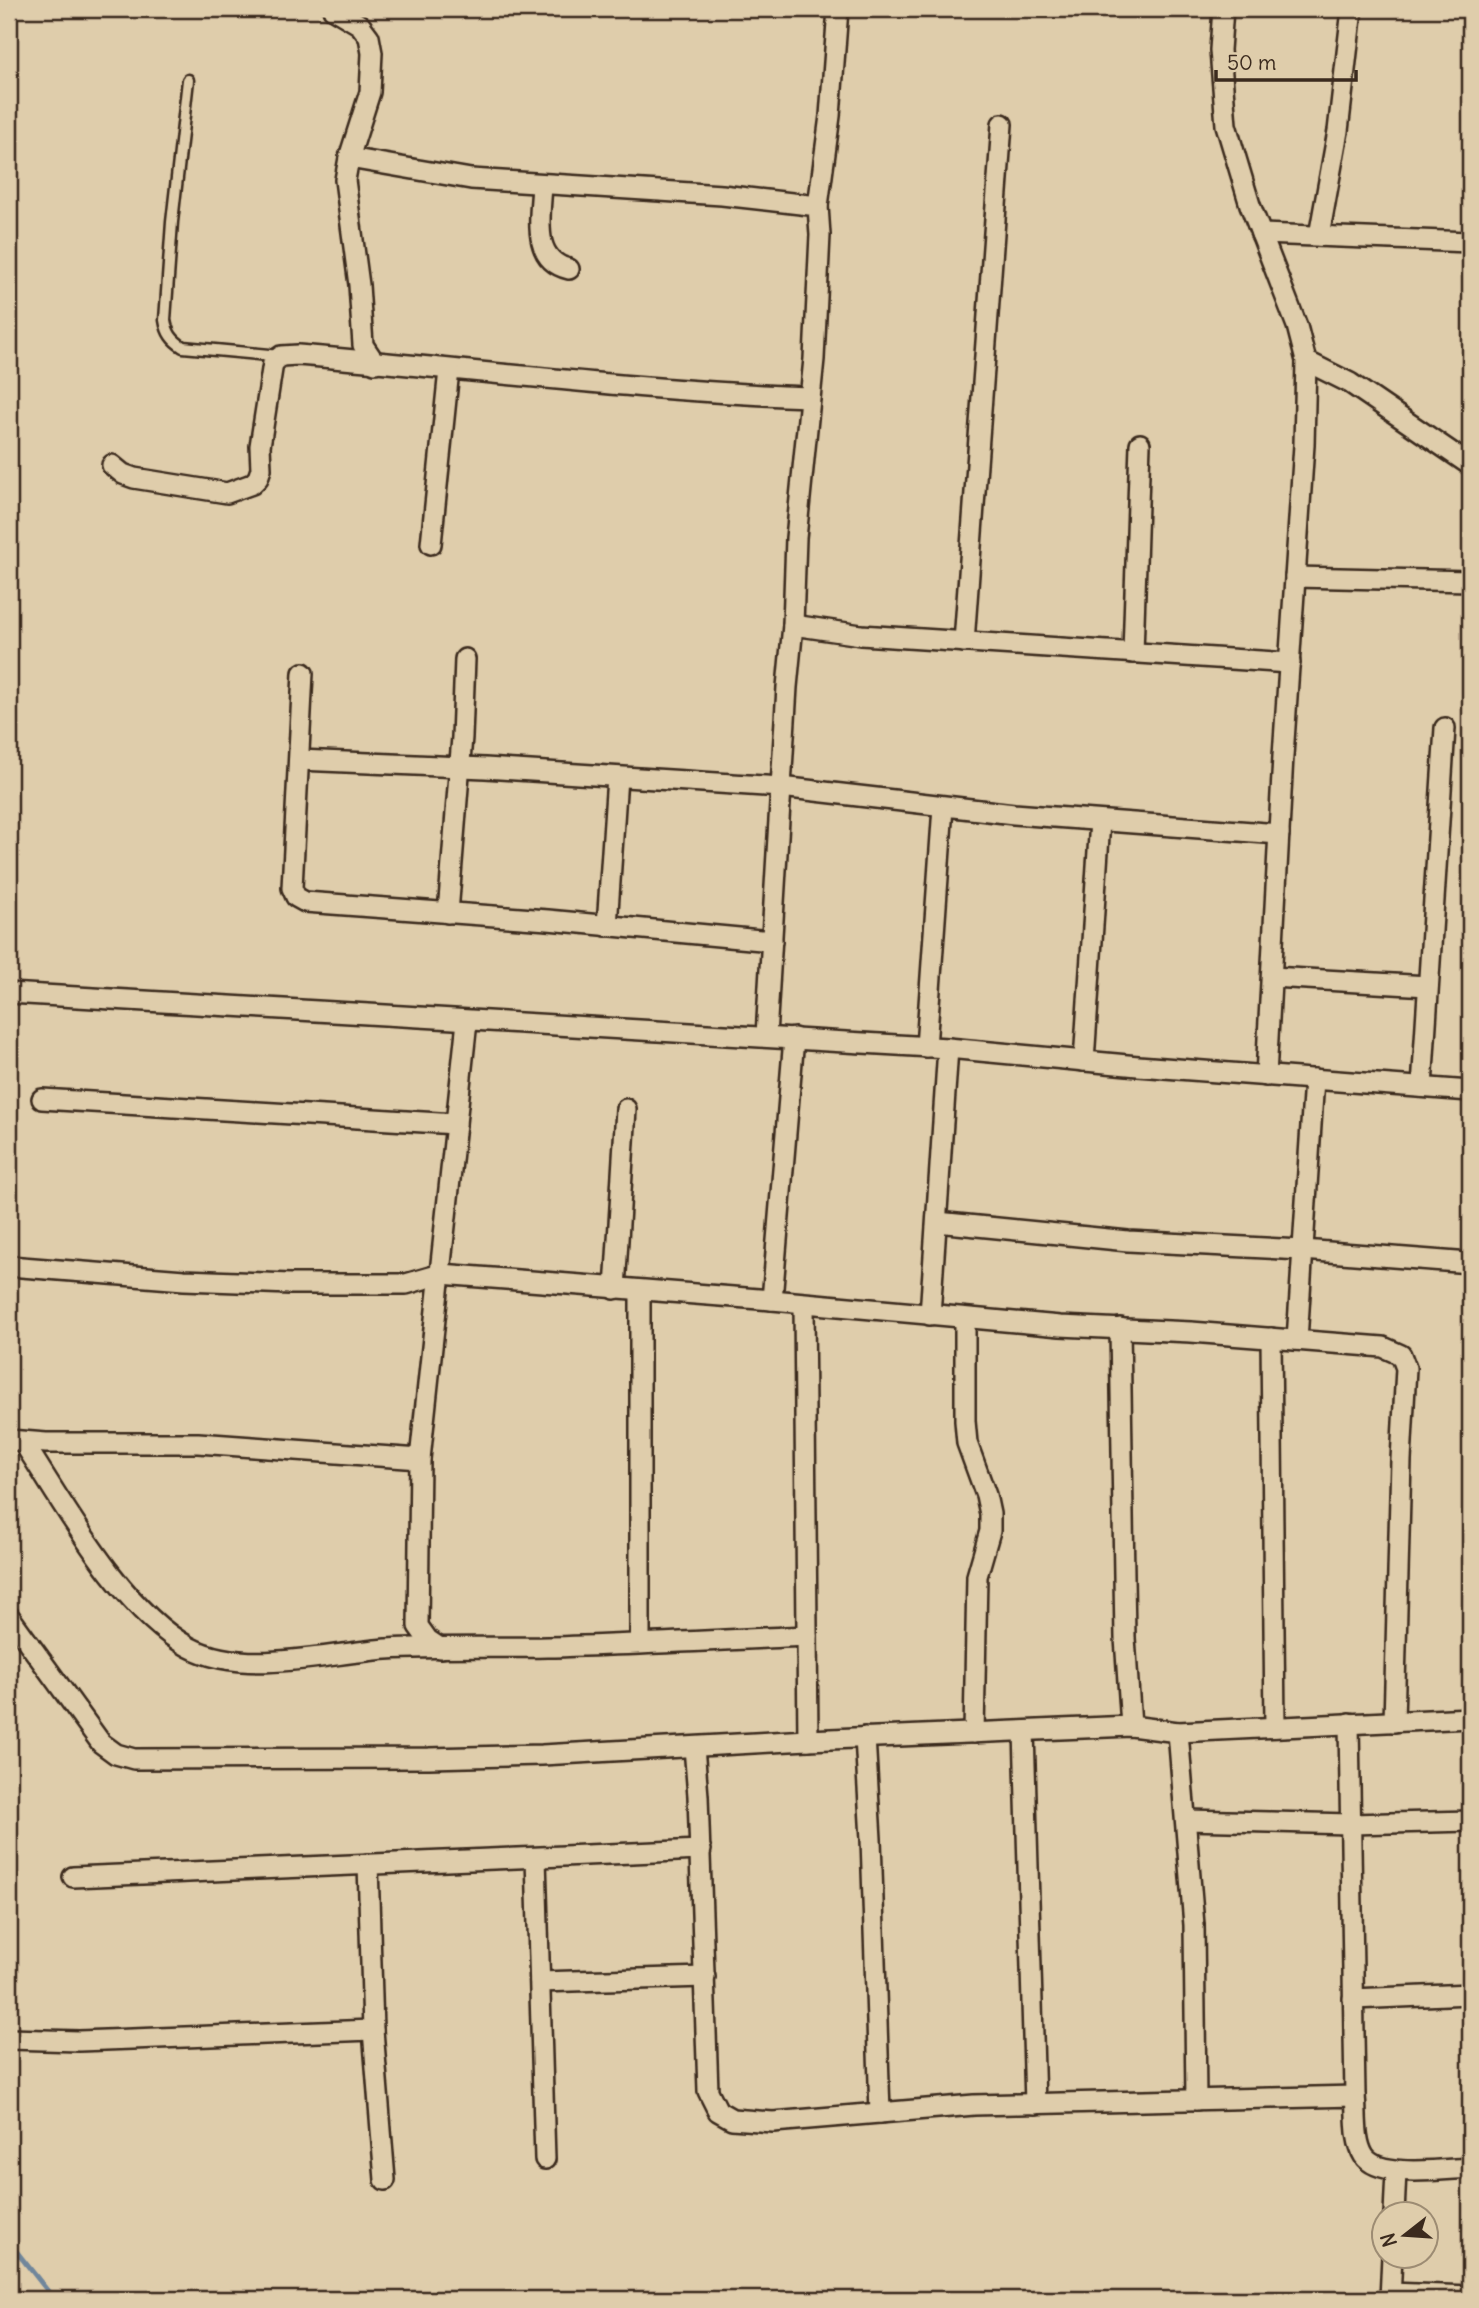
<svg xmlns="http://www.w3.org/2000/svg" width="1479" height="2308" viewBox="0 0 1479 2308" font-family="Delius,sans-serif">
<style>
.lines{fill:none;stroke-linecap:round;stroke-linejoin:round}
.stream{stroke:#70869b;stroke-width:5}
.service-casing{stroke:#3b2a1e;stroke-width:15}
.minor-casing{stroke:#3b2a1e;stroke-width:24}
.service{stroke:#dfcdab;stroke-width:10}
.minor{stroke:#dfcdab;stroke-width:19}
</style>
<rect width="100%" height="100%" fill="#dfcdab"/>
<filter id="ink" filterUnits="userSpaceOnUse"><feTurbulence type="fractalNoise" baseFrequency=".0143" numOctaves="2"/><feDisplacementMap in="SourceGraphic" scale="14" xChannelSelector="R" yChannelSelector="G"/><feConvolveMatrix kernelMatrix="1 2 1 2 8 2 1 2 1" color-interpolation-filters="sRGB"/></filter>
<g filter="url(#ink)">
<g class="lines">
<path class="stream" d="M9 2242 54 2299"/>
<defs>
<path id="service" d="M188 80 172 222 165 320C167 333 172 340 183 347L280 356"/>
<g id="minor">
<path d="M333 9 360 25 369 37 372 53 370 92 349 158 345 180 359 285 363 345 375 363"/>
<path d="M1223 9 1220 50 1226 125 1250 205 1297 326 1306 361 1304 445 1283 756 1266 1076"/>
<path d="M349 158 471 179 722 195 818 206 820 235 814 359 796 538 793 625 787 687 766 1036"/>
<path d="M542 184C541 214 530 260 569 269"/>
<path d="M818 206 830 116 838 9"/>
<path d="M1261 234 1470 242"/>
<path d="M1319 236 1338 131 1352 9"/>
<path d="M1306 361 1350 383 1470 465"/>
<path d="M112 465 123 474 134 478 227 493 252 484 258 478 261 469 260 446 273 363 281 356 298 355C469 369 639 391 810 397"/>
<path d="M431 544 449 370"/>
<path d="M1295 577 1470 581"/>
<path d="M793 625 861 635 1290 663"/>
<path d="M964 642 1002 124"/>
<path d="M1133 653 1140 444"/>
<path d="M303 673 292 888 296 897 305 902 548 920 772 941"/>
<path d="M299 760 485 768 781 787 1014 814 1279 834"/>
<path d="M448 913 462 737 465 659"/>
<path d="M607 926 617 777"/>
<path d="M1272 977 1428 986"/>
<path d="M9 993 948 1048 1138 1066 1470 1091"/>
<path d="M926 1047 943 807"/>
<path d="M1084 1061 1100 821"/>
<path d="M1422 1087 1445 728"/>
<path d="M42 1099 456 1124"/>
<path d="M937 1222 1128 1241 1303 1250 1470 1263"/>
<path d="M9 1266 184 1280 290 1284H406L441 1274 772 1300 1060 1326 1191 1332 1383 1347 1401 1355 1406 1368 1401 1460 1394 1722"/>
<path d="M615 1289 626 1109"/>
<path d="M772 1300 794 1038"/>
<path d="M804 1304 808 1740"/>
<path d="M930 1315 948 1048"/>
<path d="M965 1318V1421L967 1443 986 1495 990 1514V1531L977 1576 974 1733"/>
<path d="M1120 1328 1125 1638 1131 1726"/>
<path d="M1271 1338 1275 1727"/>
<path d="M1297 1340 1314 1079"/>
<path d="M9 1440 46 1443H198L420 1459"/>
<path d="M23 1442C65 1506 121 1610 189 1647 245 1677 326 1653 387 1649 440 1646 494 1648 547 1647 633 1645 720 1640 807 1636"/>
<path d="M9 1616 101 1743 116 1754 134 1759 429 1758 542 1755 808 1740 1131 1726 1178 1732 1470 1718"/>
<path d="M640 1643V1291"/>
<path d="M440 1648 428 1640 418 1626 420 1459 467 1021"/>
<path d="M1349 1723 1355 2096"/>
<path d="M1024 1731 1035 2104"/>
<path d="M1178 1732 1194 1925 1196 2100"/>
<path d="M865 1737 871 1839 880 2113"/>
<path d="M694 1747 698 1796 708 2091 718 2111 732 2119 773 2122 974 2105 1355 2096C1357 2114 1354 2140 1364 2156 1379 2179 1445 2169 1470 2168"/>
<path d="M1186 1820 1350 1824 1470 1821"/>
<path d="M536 1858 545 2159"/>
<path d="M368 1864 373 2030 385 2180"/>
<path d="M73 1877 701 1850"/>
<path d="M540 1982 705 1977"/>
<path d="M1353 1999 1470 1994"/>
<path d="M9 2039 79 2041 373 2030"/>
<path d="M1394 2214 1396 2171"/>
<path d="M1390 2293 1470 2296"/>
<path d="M1390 2299 1392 2256"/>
</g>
</defs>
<use href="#service" class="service-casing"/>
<use href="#minor" class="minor-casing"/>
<use href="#service" class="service"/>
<use href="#minor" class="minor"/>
</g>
</g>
<rect width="1479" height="2308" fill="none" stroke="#dfcdab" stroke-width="35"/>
<rect x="18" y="18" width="1444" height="2273" fill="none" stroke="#3b2a1e" stroke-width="2.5" filter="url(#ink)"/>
<g transform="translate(1405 2235) rotate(253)"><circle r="33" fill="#dfcdab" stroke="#9d8c73" stroke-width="2"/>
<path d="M0-5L12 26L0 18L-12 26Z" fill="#3b2a1e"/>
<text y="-10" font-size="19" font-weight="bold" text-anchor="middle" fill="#3b2a1e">N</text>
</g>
<path d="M1216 70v10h140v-10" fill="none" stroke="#3b2a1e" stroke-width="3.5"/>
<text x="1227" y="70" font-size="21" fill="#3b2a1e" stroke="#dfcdab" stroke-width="5" paint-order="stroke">50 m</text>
</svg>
